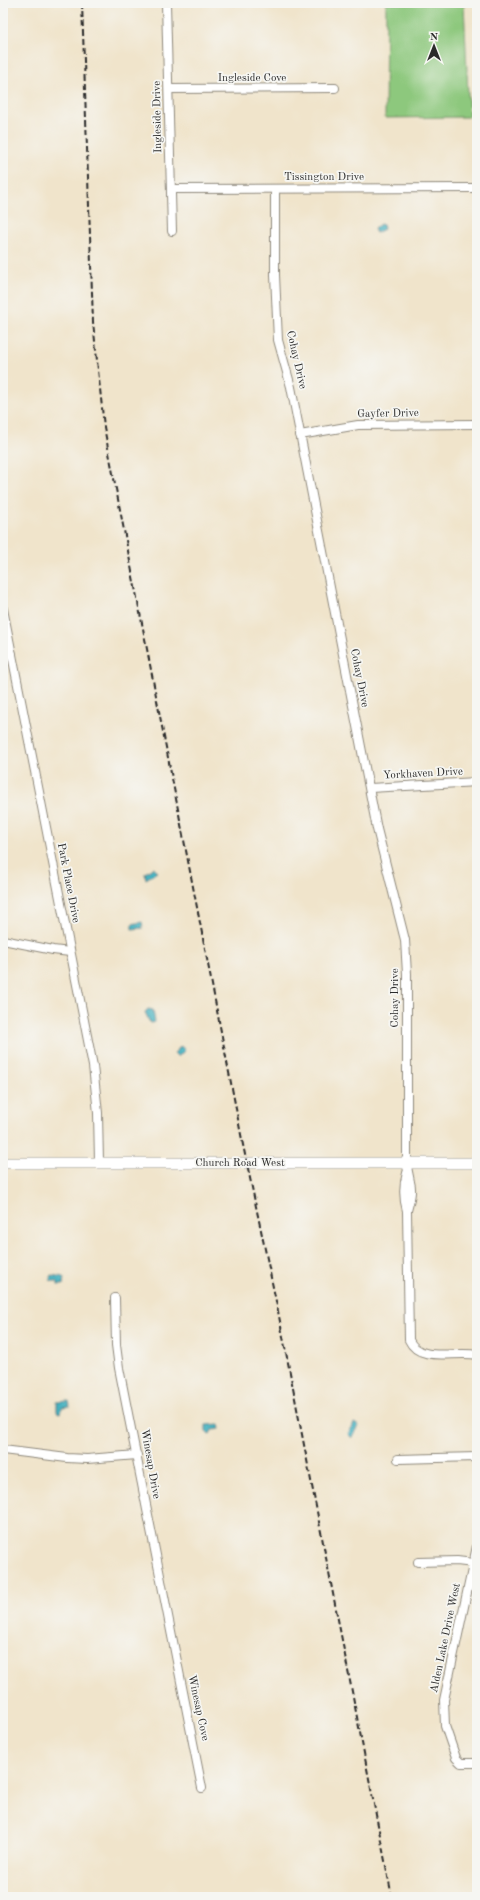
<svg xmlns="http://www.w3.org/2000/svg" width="480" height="1900" viewBox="0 0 480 1900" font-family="'Old Standard TT',serif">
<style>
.green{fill:#8dc87d;stroke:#5c7a54}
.water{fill:#41afbe;stroke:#366d74}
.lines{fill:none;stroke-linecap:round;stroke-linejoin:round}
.street-casing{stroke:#8e887b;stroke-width:10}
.secondary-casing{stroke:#8e887b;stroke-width:12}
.street{stroke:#fff;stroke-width:8}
.secondary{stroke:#fff;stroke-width:11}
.rail{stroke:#2b2b2b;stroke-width:2;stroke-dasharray:6 3;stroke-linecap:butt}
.labels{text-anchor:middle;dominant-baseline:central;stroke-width:3.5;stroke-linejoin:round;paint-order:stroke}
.street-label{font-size:11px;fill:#2b2b2b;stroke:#f6f6f2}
</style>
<rect width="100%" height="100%" fill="#f6f6f2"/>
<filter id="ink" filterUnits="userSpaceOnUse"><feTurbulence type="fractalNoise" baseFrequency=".025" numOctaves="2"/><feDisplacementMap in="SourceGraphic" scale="8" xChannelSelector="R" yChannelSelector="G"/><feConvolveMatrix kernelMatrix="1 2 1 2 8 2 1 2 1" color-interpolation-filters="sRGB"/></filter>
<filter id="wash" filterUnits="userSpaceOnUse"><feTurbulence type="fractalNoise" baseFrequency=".012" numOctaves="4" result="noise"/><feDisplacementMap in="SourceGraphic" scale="16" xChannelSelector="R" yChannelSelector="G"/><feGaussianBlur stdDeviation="0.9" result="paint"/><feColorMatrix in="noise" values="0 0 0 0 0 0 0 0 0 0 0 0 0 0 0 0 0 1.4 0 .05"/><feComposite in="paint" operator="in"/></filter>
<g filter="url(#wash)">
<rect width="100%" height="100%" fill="#f0e4cb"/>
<path class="green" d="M386 3H464L469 117 385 118Z"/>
<g class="water">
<path d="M380 224 383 225 384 229 376 233 374 229Z"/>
<path d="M154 867 157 872 146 879 145 873Z"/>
<path d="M142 922 143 928 132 929V924Z"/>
<path d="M148 1009 153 1010 155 1022 150 1023 145 1012Z"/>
<path d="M181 1046 185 1050 178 1057 174 1053Z"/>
<path d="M52 1275 64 1277 63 1285H58V1282L50 1280Z"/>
<path d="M69 1401 70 1406 62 1407 61 1413 57 1412V1402Z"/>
<path d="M354 1423 359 1426 352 1438 348 1434Z"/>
<path d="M219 1424 220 1429 212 1430 210 1434 206 1432V1425Z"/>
</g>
</g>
<g filter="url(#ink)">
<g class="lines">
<defs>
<g id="street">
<path d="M166 3 172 231"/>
<path d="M169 89 335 88"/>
<path d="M172 189 477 188"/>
<path d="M275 189V275L278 340 291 387 377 829 405 940 407 974V1163C407 1170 409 1175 410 1182 413 1192 409 1202 407 1211"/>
<path d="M300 435 358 425 477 424"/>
<path d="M3 609 93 1066 98 1113 99 1162"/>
<path d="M3 655 12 654"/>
<path d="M370 788 477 782"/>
<path d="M3 940 53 950 70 952"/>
<path d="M407 1173C403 1186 403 1197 407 1211L409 1340C420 1364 456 1350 477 1355"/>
<path d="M115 1298 116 1345 119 1368 202 1788"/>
<path d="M3 1450 67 1458 87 1459 137 1455"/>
<path d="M398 1459 477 1457"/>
<path d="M477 1546 444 1700 445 1726 456 1758 461 1763H477"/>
<path d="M418 1562 457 1561 473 1563"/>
</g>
<path id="secondary" d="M3 1163H477"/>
</defs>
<use href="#street" class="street-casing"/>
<use href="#secondary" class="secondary-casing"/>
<use href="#street" class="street"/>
<use href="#secondary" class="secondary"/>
<path class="rail" d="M82 3 93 322 104 427 243 1145 277 1306 392 1897"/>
</g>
</g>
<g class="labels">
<g class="street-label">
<text x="252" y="78">Ingleside Cove</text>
<text transform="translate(158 117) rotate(-91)">Ingleside Drive</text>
<text x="324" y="177">Tissington Drive</text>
<text transform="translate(296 360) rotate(77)">Cohay Drive</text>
<text transform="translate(388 414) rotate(-1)">Gayfer Drive</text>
<text transform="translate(359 678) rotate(79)">Cohay Drive</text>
<text transform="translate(423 774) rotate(-3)">Yorkhaven Drive</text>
<text transform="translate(68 883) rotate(79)">Park Place Drive</text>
<text transform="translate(395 998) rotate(-90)">Cohay Drive</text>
<text x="240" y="1163">Church Road West</text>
<text transform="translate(150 1464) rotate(80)">Winesap Drive</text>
<text transform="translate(446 1638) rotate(-78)">Alden Lake Drive West</text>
<text transform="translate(198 1708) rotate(78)">Winesap Cove</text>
</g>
</g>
<rect width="480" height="1900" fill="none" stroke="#f6f6f2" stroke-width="16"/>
<g transform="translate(434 46)" stroke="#f6f6f2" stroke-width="3" paint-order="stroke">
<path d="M0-3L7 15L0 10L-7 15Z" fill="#2b2b2b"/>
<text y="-6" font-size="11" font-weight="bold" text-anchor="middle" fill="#2b2b2b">N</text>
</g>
</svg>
